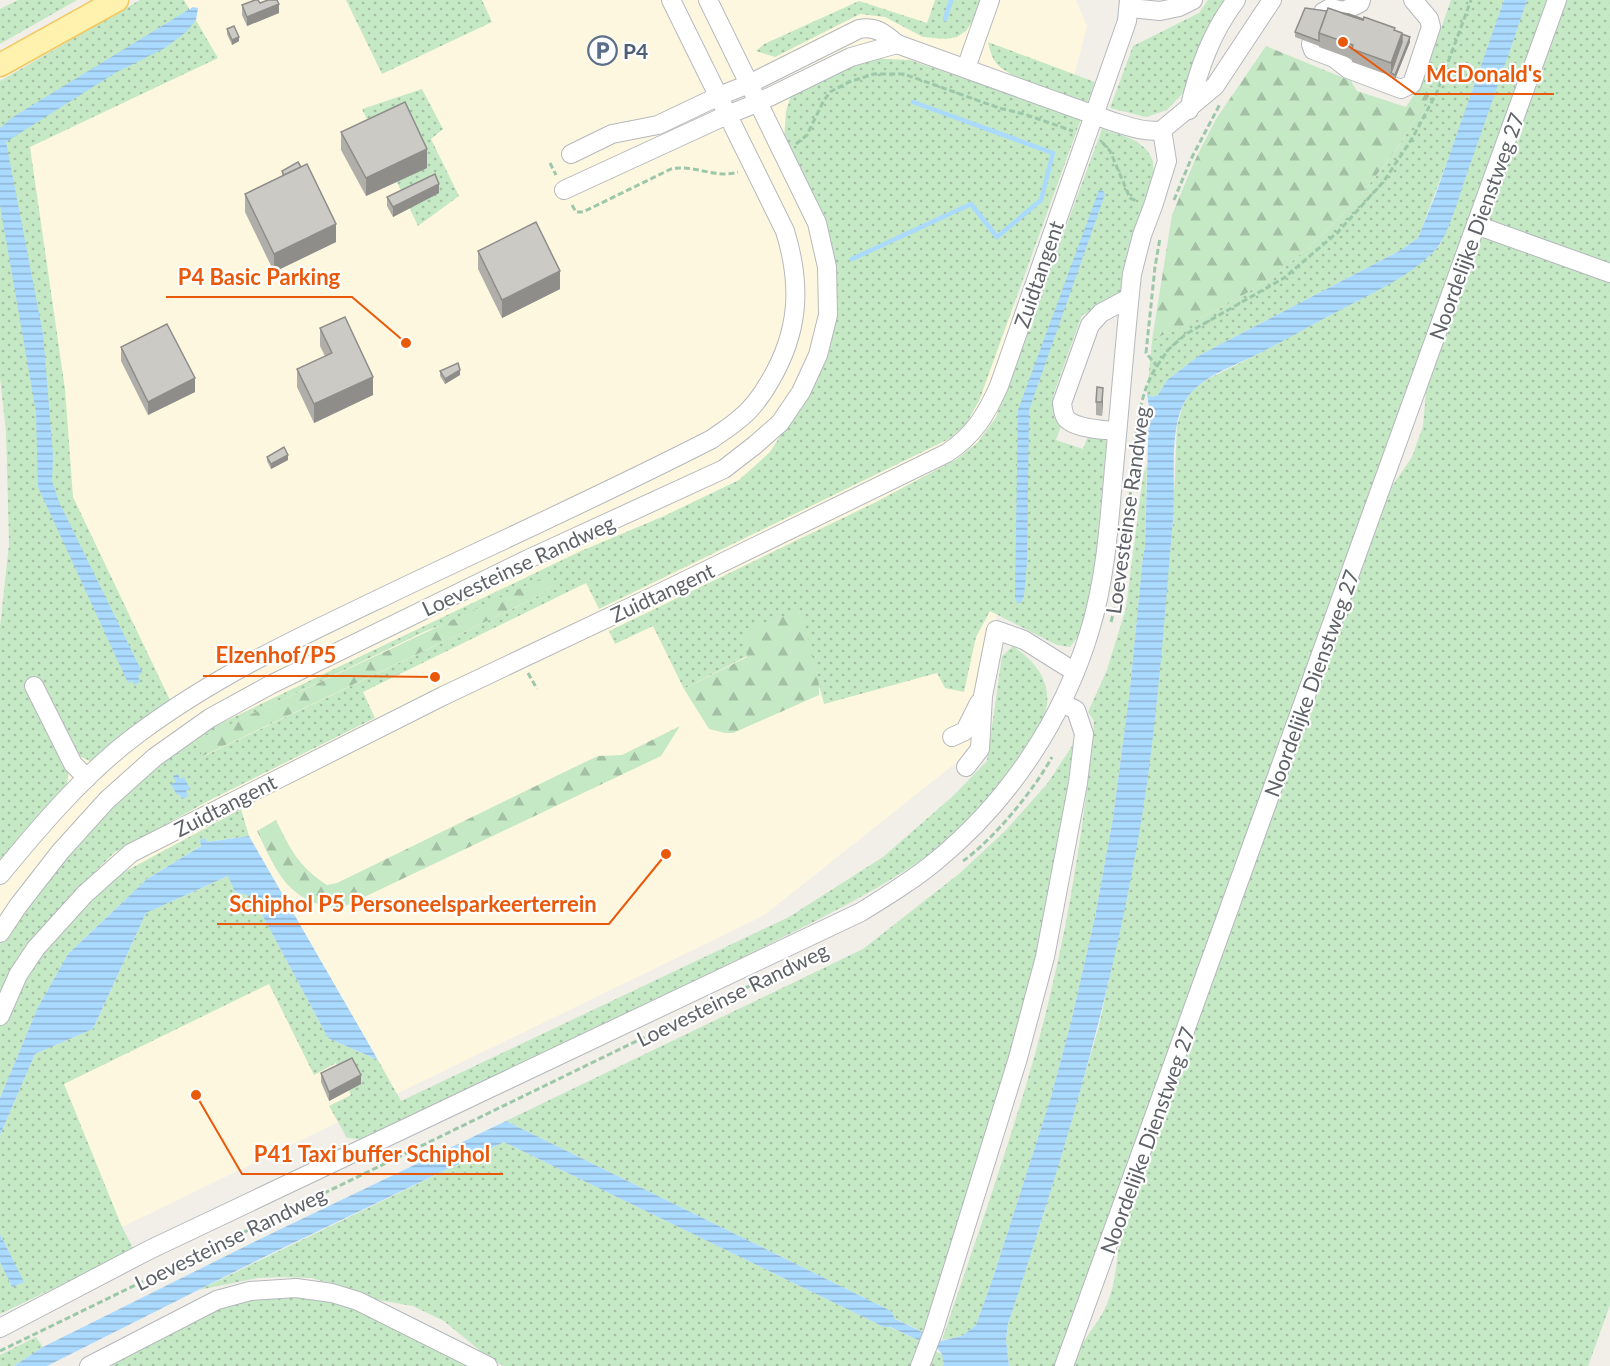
<svg xmlns="http://www.w3.org/2000/svg" width="1610" height="1366" viewBox="0 0 1610 1366" font-family="Lato,sans-serif">
<style>
.commercial{fill:#fef7e0}
.grass{fill:url(#grass-dots);fill-rule:evenodd}
.forest{fill:url(#forest-firs)}
.water{fill:url(#water-rules)}
.lines{fill:none;stroke-linecap:round;stroke-linejoin:round}
.stream{stroke:#aadaff;stroke-width:4.5}
.minor-casing{stroke:#b5b8bc;stroke-width:20}
.major-casing{stroke:#f2c960;stroke-width:25}
.path{stroke:#9cc7a9;stroke-width:3;stroke-dasharray:6 3;stroke-linecap:butt}
.minor{stroke:#fff;stroke-width:18}
.major{stroke:#fff2af;stroke-width:22}
.wall{fill:#afaea9}
.shaded-wall{fill:#8f8d8a}
.building{fill:#cccac5;stroke:#8f8d8a;stroke-width:1.5}
.labels{text-anchor:middle;dominant-baseline:central;stroke-width:4.5;stroke-linejoin:round;paint-order:stroke}
.service-label{font-size:21px;font-weight:bold;fill:#4e5e75;stroke:#fff;text-anchor:start}
.street-label{font-size:21px;fill:#5f6368;stroke:#fff}
.leader{fill:none;stroke:#e8590c;stroke-width:2}
.callout-dot{fill:#e8590c;stroke:#fff;stroke-width:2}
.callout-label{font-size:22px;text-anchor:middle;font-weight:bold;fill:#e8590c;stroke:#fff;stroke-width:4.5;stroke-linejoin:round;paint-order:stroke}
</style>
<defs>
<pattern id="grass-dots" width="8" height="8" patternUnits="userSpaceOnUse" patternTransform="scale(1.5)"><rect width="8" height="8" fill="#c5e8c5"/><path d="M2 2h.1M6 6h.1" fill="none" stroke="#a3c0a4" stroke-width="1.8" stroke-linecap="round"/></pattern>
<pattern id="forest-firs" width="22" height="20" patternUnits="userSpaceOnUse" patternTransform="scale(1.5)"><rect width="22" height="20" fill="#c5e8c5"/><path d="M5 1l3.5 6h-7zM16 11l3.5 6h-7z" fill="#a3c0a4"/></pattern>
<pattern id="water-rules" width="6" height="5" patternUnits="userSpaceOnUse" patternTransform="scale(1.5)"><rect width="6" height="5" fill="#aadaff"/><path d="M0 2.5h6" fill="none" stroke="#8eb4d2"/></pattern>
</defs>
<rect width="100%" height="100%" fill="#f1efe8"/>
<path class="commercial" d="M180 0H1076L1087 26 1010 324 991 735 763 916 87 1244 0 1053V627L9 544 6 432 0 378V93Z"/>
<g class="grass">
<path d="M18 0H77L0 44V9Z"/>
<path d="M140 0H184L218 58 30 147 65 389 73 497 170 700 109 745 92 762 71 752 67 785 0 862V627L9 544 6 432 0 378V81Z"/>
<path d="M346 0H482L492 22 382 74Z"/>
<path d="M935 0H982L974 19 966 31 957 37 946 39 923 37 885 17 860 14 775 57 756 51 764 44 859 1 927 23Z"/>
<path d="M1208 0H1229L1215 19 1193 62 1185 91 1167 110 1146 117 1110 108 1133 46 1199 13Z"/>
<path d="M1451 0H1504L1455 140 1418 238 1401 250 1200 355 1167 380 1158 395 1152 397 1147 394 1152 340C1195 321 1239 301 1277 273 1342 224 1396 160 1433 88L1421 85Z"/>
<path d="M1527 0H1549L1055 1366H1009L1006 1340 1008 1324 1045 1210 1099 1026 1129 886 1146 789 1173 520 1177 425 1183 405 1191 392 1206 380 1262 352 1390 283 1428 257 1440 245 1456 204Z"/>
<path d="M1561 0H1610V270L1490 227 1484 217Z"/>
<path d="M988 42 1095 82 1088 102C1066 94 1016 81 1000 67 992 60 990 51 988 42Z"/>
<path d="M864 58 910 60 1081 119 979 401 966 424 949 439 599 609 586 583 363 692 375 718 212 799 115 852 69 897 22 952 0 992V944L17 913 93 823 192 737 581 551 664 516 739 480 770 452 795 413 835 291 784 139 786 111 791 96ZM551 586 535 598 204 756 194 742 428 630Z"/>
<path d="M422 89 443 129 431 139 459 196 418 226 362 109Z"/>
<path d="M1102 129C1120 135 1144 139 1152 159 1160 181 1131 231 1126 257 1124 268 1126 283 1121 294 1116 306 1093 311 1082 315L1053 396 1055 403 1054 417 1061 426 1056 440 1083 449 1088 436H1107L1093 587 1079 635 1070 647 1057 645 990 611 976 637 964 692 945 688 937 673 824 704 800 611 747 656 684 689 653 626 615 644 609 631 874 503 957 459 977 443 996 417Z"/>
<path d="M1489 235 1610 278V1305L1588 1366H1070C1077 1347 1092 1332 1102 1314 1117 1288 1117 1256 1121 1227L1380 504 1412 457 1423 426 1428 370 1476 237Z"/>
<path d="M1147 464 1145 547 1143 556 1130 689 1113 818 1095 917 1071 1022 1051 1097 993 1278 976 1325 962 1336 942 1340C971 1254 1001 1169 1027 1082 1062 964 1083 843 1094 721L1088 712 1107 670 1126 608 1143 476Z"/>
<path d="M1013 646C1033 660 1050 678 1047 705 1045 719 1036 730 1029 741 1004 780 975 820 938 848 877 893 808 924 740 959 618 1022 494 1081 370 1140L347 1138 329 1106 351 1095 336 1063 314 1075 269 984 64 1084 122 1227 134 1250 0 1314V1262L12 1287 23 1282 0 1234V1135L35 1054 93 1029 146 913 228 876 252 896 328 1038 378 1060 401 1101 789 917 883 857 953 796 987 761 1002 656Z"/>
<path d="M1074 743 1063 818 1029 991 925 1333 894 1318 891 1311 506 1121 863 949 960 873 1006 830 1047 784Z"/>
<path d="M241 809 249 836 207 842 147 879 68 954 38 1007 0 1098V1023L26 969 86 902 126 871Z"/>
<path d="M504 1142 884 1327H889L921 1341 913 1366H504L489 1358 444 1321 413 1306 361 1297 335 1285 312 1278 283 1277 257 1278 199 1290Z"/>
<path d="M280 1294 317 1296 354 1307 472 1366H103L236 1301Z"/>
<path d="M36 1337 43 1347 14 1366H0V1355Z"/>
<path d="M932 1350 942 1354 944 1366H928Z"/>
</g>
<g class="forest">
<path d="M1266 46 1351 81 1357 91 1406 107 1421 85 1433 89C1395 160 1342 224 1277 273 1239 301 1195 321 1152 340L1172 215 1194 162 1216 119Z"/>
<path d="M557 571 551 586 535 598 203 756 194 741Z"/>
<path d="M801 611 819 684V695L733 733H725L709 729 684 689 747 657 743 630Z"/>
<path d="M680 726 661 756 339 909C288 902 277 873 257 831L276 820C291 850 298 866 327 885L337 883 583 763 598 756 622 755Z"/>
</g>
<g class="water">
<path d="M1504 0H1527C1507 60 1486 119 1465 179 1459 197 1448 235 1437 248 1414 274 1378 290 1348 306 1319 321 1291 337 1262 352 1235 366 1195 377 1182 407 1169 437 1176 485 1173 519 1165 609 1159 700 1146 790 1119 973 1066 1149 1008 1324L1006 1340 1009 1366H944L942 1354 938 1349 890 1327H884L504 1142 266 1256 47 1366H14L43 1347 258 1240 506 1121 891 1311 895 1319 941 1341 962 1336 976 1325 993 1278 1051 1097 1071 1022 1095 917 1113 818 1130 689 1143 556 1145 547 1149 407 1147 394 1152 397 1158 395 1167 380 1200 355 1401 250 1418 238 1435 196Z"/>
<path d="M193 7 198 8 196 20 186 32 165 48 115 73 6 142 43 334 53 456 52 481 59 502 142 672 138 676 140 682 134 685 132 680 128 683 38 487 36 412 0 205V128L13 117Z"/>
<path d="M1099 190 1103 191 1105 194 1029 410 1027 563 1024 596 1021 603H1017L1015 597 1018 410Z"/>
<path d="M178 774 180 779 184 777 190 789 186 791 188 796 182 799 179 794 177 795 171 784 176 782 173 776Z"/>
<path d="M249 836 378 1060 328 1038 252 896 235 892 228 876 146 913 93 1029 35 1054 0 1135V1098L38 1007 68 954 147 879 201 846 200 840 205 838 207 842Z"/>
<path d="M0 1234 24 1282 12 1287 0 1262Z"/>
</g>
<g class="lines">
<g class="stream">
<path d="M945 19 951 0"/>
<path d="M852 259 971 204 997 237 1041 200 1053 153 913 102"/>
</g>
<defs>
<g id="minor">
<path d="M1361 0 1360 3 1344 11 1330 8 1323 12 1311 44 1313 50 1334 58 1348 69 1401 89 1412 84 1431 27 1429 19 1413 0"/>
<path d="M1130 8 1160 11 1179 7 1193 0"/>
<path d="M966 68 990 0"/>
<path d="M1189 110C1198 70 1211 33 1236 0"/>
<path d="M571 154 612 134 658 125 719 96 749 84 859 29C876 26 884 33 897 44L1111 121C1127 126 1145 133 1162 130L1215 86 1272 0"/>
<path d="M564 190 727 115 757 103 851 57 897 44"/>
<path d="M1476 225 1610 273"/>
<path d="M1117 431C1104 430 1080 429 1069 421 1063 417 1063 409 1062 403L1090 325 1101 313 1129 298"/>
<path d="M34 686 73 764 87 778"/>
<path d="M952 737 965 731 979 703"/>
<path d="M966 767 980 749 983 696 996 630 1024 640 1075 672"/>
<path d="M0 875C42 824 86 772 139 733 214 677 297 638 381 598 491 545 603 495 712 439 720 433 730 427 738 420 750 411 762 395 770 381 799 332 802 286 785 231L671 0"/>
<path d="M0 933 18 906 60 852 107 800 155 757 210 718 270 685 526 560 724 469 755 445 780 423 801 392 818 355 828 315 827 267 817 223 708 0"/>
<path d="M0 1016 18 975 36 948 85 894 131 853 443 696 658 594 947 453C974 435 986 415 999 386L1127 21 1129 0"/>
<path d="M0 1328 149 1250 861 912C887 896 913 880 936 861 1009 801 1063 720 1090 630 1106 577 1109 523 1114 468 1120 404 1125 339 1132 274L1142 235 1153 206 1167 161 1162 130"/>
<path d="M89 1366 217 1300 250 1291 296 1288 332 1293 358 1301 488 1366"/>
<path d="M920 1366 933 1332 1018 1058 1045 957 1078 783 1084 734 1076 710 1062 703"/>
<path d="M1064 1366 1557 0"/>
</g>
<path id="major" d="M0 65 117 0"/>
</defs>
<use href="#minor" class="minor-casing"/>
<use href="#major" class="major-casing"/>
<g class="path">
<path d="M1102 142 1110 151 1130 198 1137 201"/>
<path d="M796 144 807 135 823 102 830 92 849 82 874 74H904L999 108 1024 114 1073 131"/>
<path d="M550 163 556 175"/>
<path d="M1174 200 1191 159 1220 104"/>
<path d="M572 205 576 212H583L671 169C694 164 715 179 738 172"/>
<path d="M1157 366 1168 350 1186 334 1284 278 1338 232 1384 181 1413 137 1437 92 1471 0"/>
<path d="M1129 507C1134 465 1133 401 1157 366L1146 353 1155 267 1160 238"/>
<path d="M1111 622 1120 589 1122 567"/>
<path d="M528 673 537 689"/>
<path d="M963 861C994 839 1034 790 1052 757"/>
<path d="M0 1351 805 959"/>
</g>
<use href="#minor" class="minor"/>
<use href="#major" class="major"/>
</g>
<g class="wall">
<path d="M260 3 279 13 247 26 242 15V5Z"/>
<path d="M1342 13 1395 31 1402 34 1410 42 1395 79 1391 77V76L1352 62V59L1319 47V46L1295 37V32Z"/>
<path d="M227 29 239 41 232 45 227 34Z"/>
<path d="M341 132 427 168 366 196 341 150Z"/>
<path d="M282 171 336 242 274 272 245 212V194L282 176Z"/>
<path d="M439 193 393 217 387 206V197Z"/>
<path d="M478 251 560 289 502 318 478 269Z"/>
<path d="M320 328 373 395 314 423 297 387V369L325 356 320 346Z"/>
<path d="M121 347 195 392 148 415 121 361Z"/>
<path d="M440 371 460 375 445 384 440 376Z"/>
<path d="M1103 401 1102 416 1096 415V402Z"/>
<path d="M267 457 288 460 271 469 267 461Z"/>
<path d="M321 1073 361 1084 329 1101 321 1082Z"/>
</g>
<g class="shaded-wall">
<path d="M279 4V13L247 26V17Z"/>
<path d="M1402 33V47L1391 73V63Z"/>
<path d="M239 37V41L232 45V40Z"/>
<path d="M1410 37V42L1395 79V75Z"/>
<path d="M427 149V168L366 196V178Z"/>
<path d="M439 184V193L393 217V207Z"/>
<path d="M336 224V242L274 272V254Z"/>
<path d="M560 271V289L502 318V300Z"/>
<path d="M460 370V375L445 384V379Z"/>
<path d="M373 377V395L314 423V404Z"/>
<path d="M195 378V392L148 415V402Z"/>
<path d="M1103 388V401L1102 416V402Z"/>
<path d="M288 455V460L271 469V464Z"/>
<path d="M361 1075V1084L329 1101V1092Z"/>
</g>
<g class="building">
<path d="M255 0H258L260 3 268 0H277L279 4 247 17 242 5Z"/>
<path d="M1305 8 1327 11 1319 33V41L1295 32Z"/>
<path d="M1328 8 1363 20 1364 17 1395 28 1394 30 1402 33 1391 63 1352 49 1353 45 1319 33Z"/>
<path d="M1342 13 1349 14 1363 19V20Z"/>
<path d="M234 26 239 37 232 40 227 29Z"/>
<path d="M1402 34 1410 37 1395 75 1391 73 1402 42Z"/>
<path d="M405 102 427 149 366 178 341 132Z"/>
<path d="M298 162 301 167 284 175 282 171Z"/>
<path d="M307 164 336 224 274 254 245 194Z"/>
<path d="M435 174 439 184 393 207 387 197Z"/>
<path d="M536 222 560 271 502 300 478 251Z"/>
<path d="M345 317 373 377 314 404 297 369 332 353 320 328Z"/>
<path d="M167 324 195 378 148 402 121 347Z"/>
<path d="M458 363 460 370 445 379 440 371Z"/>
<path d="M1097 387 1103 388 1102 402H1096Z"/>
<path d="M284 447 288 455 271 464 267 457Z"/>
<path d="M352 1058 361 1075 329 1092 321 1073Z"/>
</g>
<defs>
<symbol id="parking-ring" viewBox="-11 -11 22 22"><circle r="9.5" fill="#fff" stroke="#5c6f8a" stroke-width="1.5"/><path d="M-3.5-5.5H1a3.5 3.5 0 0 1 0 7H-1V5.5H-3.5ZM-1-3.4V-.6H.8a1.4 1.4 0 0 0 0-2.8Z" fill="#5c6f8a"/></symbol>
</defs>
<g fill-rule="evenodd">
<use href="#parking-ring" x="586" y="34" width="33" height="33"/>
</g>
<g class="labels">
<g class="service-label">
<text x="623" y="50">P4</text>
</g>
<g class="street-label">
<text transform="translate(1476 226) rotate(-70)">Noordelijke Dienstweg 27</text>
<text transform="translate(1038 274) rotate(-71)">Zuidtangent</text>
<text transform="translate(1127 510) rotate(-82)">Loevesteinse Randweg</text>
<text transform="translate(518 565) rotate(-25)">Loevesteinse Randweg</text>
<text transform="translate(662 592) rotate(-25)">Zuidtangent</text>
<text transform="translate(1311 683) rotate(-70)">Noordelijke Dienstweg 27</text>
<text transform="translate(225 805) rotate(-27)">Zuidtangent</text>
<text transform="translate(732 994) rotate(-26)">Loevesteinse Randweg</text>
<text transform="translate(1147 1140) rotate(-70)">Noordelijke Dienstweg 27</text>
<text transform="translate(230 1238) rotate(-26)">Loevesteinse Randweg</text>
</g>
</g>
<path class="leader" d="M1343 42L1415 94H1554M406 343L352 297H166M435 677L348 676H203M666 854L609 924H217M196 1095L242 1174H503"/>
<g class="callout-dot">
<circle cx="1343" cy="42" r="6"/>
<circle cx="406" cy="343" r="6"/>
<circle cx="435" cy="677" r="6"/>
<circle cx="666" cy="854" r="6"/>
<circle cx="196" cy="1095" r="6"/>
</g>
<g class="callout-label">
<text x="1484" y="82">McDonald's</text>
<text x="259" y="285">P4 Basic Parking</text>
<text x="276" y="663">Elzenhof/P5</text>
<text x="413" y="912">Schiphol P5 Personeelsparkeerterrein</text>
<text x="372" y="1162">P41 Taxi buffer Schiphol</text>
</g>
</svg>
